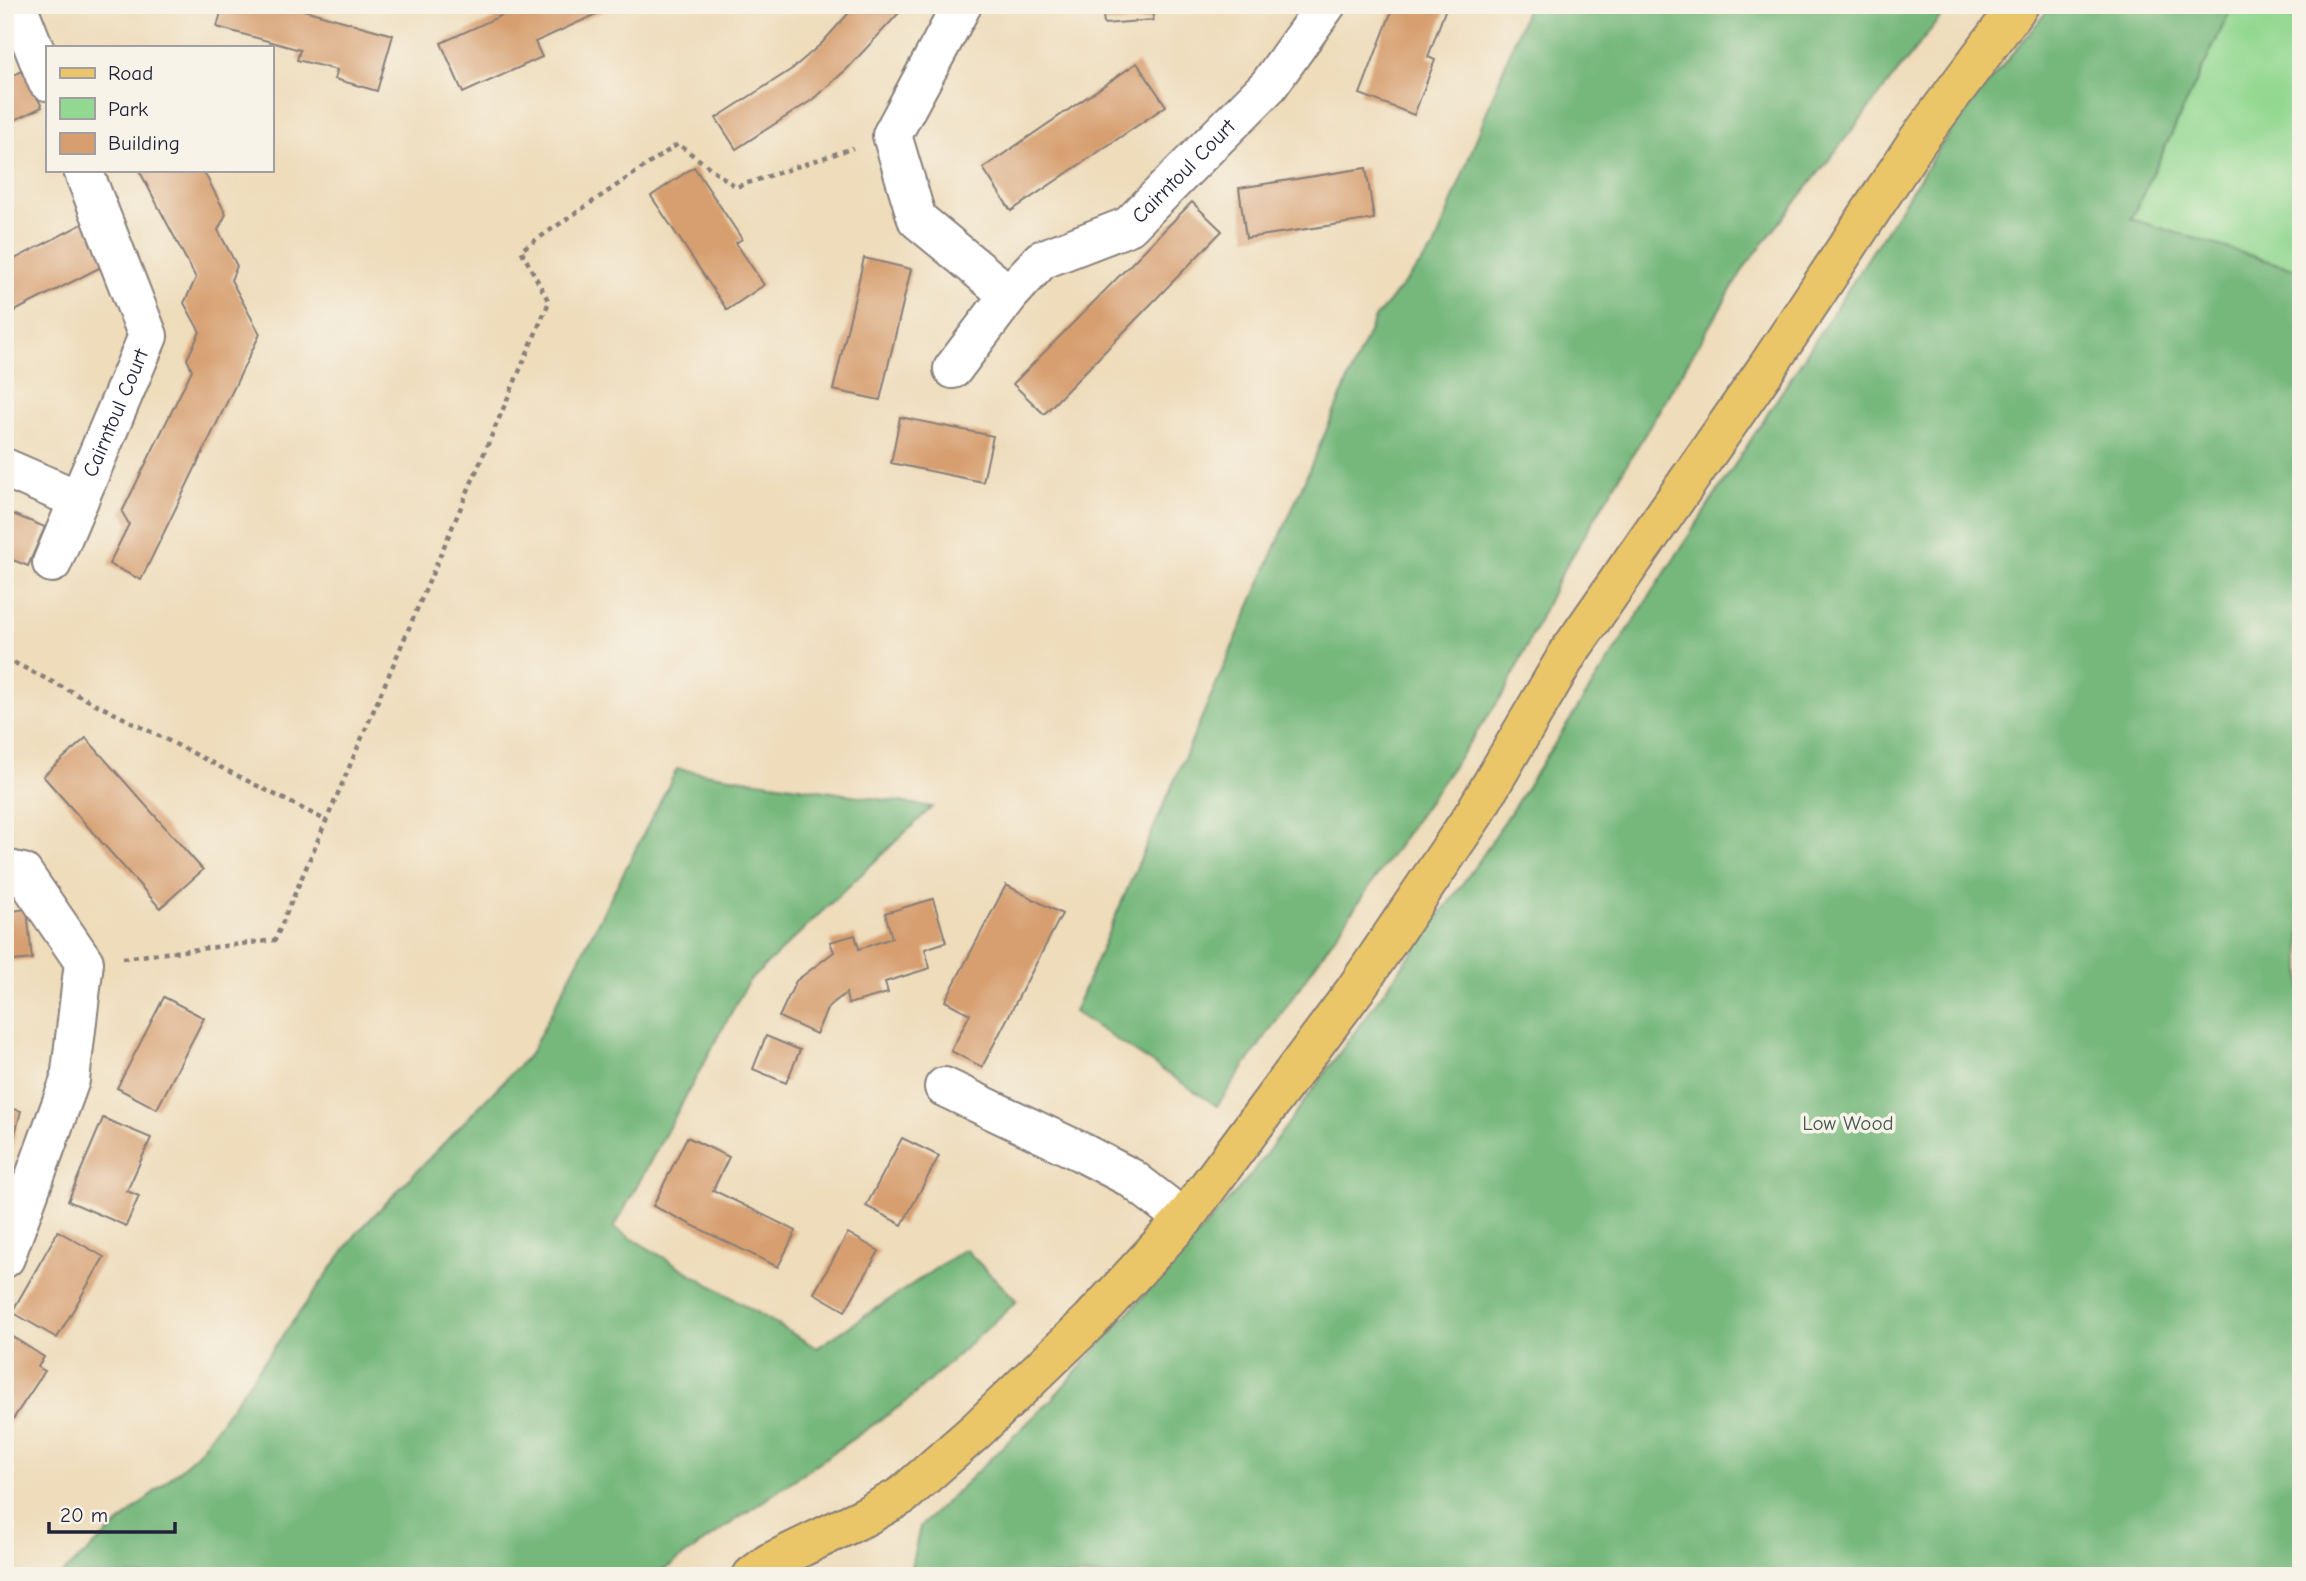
<svg xmlns="http://www.w3.org/2000/svg" width="2306" height="1581" viewBox="0 0 2306 1581" font-family="'Comic Neue',sans-serif">
<style>
.green{fill:#93d891;stroke:#5a7d66;stroke-width:2}
.forest{fill:#76b87b;stroke:#4c6d5b;stroke-width:2}
.building{fill:#d79f70}
.lines{fill:none;stroke-linecap:round;stroke-linejoin:round}
.minor-casing{stroke:#887f7a;stroke-width:42}
.major-casing{stroke:#887f7a;stroke-width:42}
.path{stroke:#887f7a;stroke-width:4.5;stroke-dasharray:5 5;stroke-linecap:butt}
.minor{stroke:#fff;stroke-width:38}
.major{stroke:#ebc669;stroke-width:38}
.labels{text-anchor:middle;dominant-baseline:central;stroke-width:7;stroke-linejoin:round;paint-order:stroke}
.street-label{font-size:21px;fill:#22223b;stroke:#f7f3e8}
.park-label{font-size:21px;fill:#445955;stroke:#f7f3e8}
</style>
<rect width="100%" height="100%" fill="#f7f3e8"/>
<filter id="ink" filterUnits="userSpaceOnUse"><feTurbulence type="fractalNoise" baseFrequency=".0143" numOctaves="2"/><feDisplacementMap in="SourceGraphic" scale="14" xChannelSelector="R" yChannelSelector="G"/><feConvolveMatrix kernelMatrix="1 2 1 2 8 2 1 2 1" color-interpolation-filters="sRGB"/></filter>
<filter id="wash" filterUnits="userSpaceOnUse"><feTurbulence type="fractalNoise" baseFrequency=".00686" numOctaves="4" result="noise"/><feDisplacementMap in="SourceGraphic" scale="28" xChannelSelector="R" yChannelSelector="G"/><feGaussianBlur stdDeviation="1.57" result="paint"/><feColorMatrix in="noise" values="0 0 0 0 0 0 0 0 0 0 0 0 0 0 0 0 0 1.4 0 .05"/><feComposite in="paint" operator="in"/></filter>
<g filter="url(#wash)">
<rect width="100%" height="100%" fill="#eedcba"/>
<path class="green" d="M2223 5H2301V271L2131 219 2230 11Z"/>
<g class="forest">
<path d="M1528 5H1950L1744 268 1559 578 1506 690 1217 1106 1074 1012 1375 318 1434 248Z"/>
<path d="M2052 5H2223L2230 11 2131 219 2301 271V1576H909L920 1527 1051 1400 1250 1176 1481 858 1954 125Z"/>
<path d="M677 769 932 807 748 982 614 1228 817 1348 965 1249 1017 1301 906 1402 655 1576H60L197 1454 357 1233 530 1054Z"/>
</g>
<g id="blocks">
<g class="building">
<path d="M223 5H286L393 35 377 91 335 79 337 70 297 60 300 50 217 27Z"/>
<path d="M524 5H609L610 8 535 42 542 57 463 93 441 43Z"/>
<path d="M856 5H903L899 13 847 69 812 100 736 149 716 118 792 69 821 44Z"/>
<path d="M1102 5H1152L1153 20 1104 24Z"/>
<path d="M1394 5H1447L1428 57 1435 60 1414 115 1360 94Z"/>
<path d="M1137 63 1166 106 1011 211 983 168Z"/>
<path d="M24 70 42 107 5 125V79Z"/>
<path d="M694 167 742 239 736 243 764 285 727 310 651 196Z"/>
<path d="M1366 168 1374 219 1246 238 1239 188Z"/>
<path d="M139 170H203L226 214 218 230 237 266 231 280 260 334 141 580 109 564 129 524 122 512 192 370 187 359 200 332 184 303 196 278Z"/>
<path d="M1192 202 1222 231 1044 414 1013 384Z"/>
<path d="M86 222 107 264 5 316V264Z"/>
<path d="M864 258 911 269 880 400 833 390Z"/>
<path d="M900 417 993 436 983 482 891 463Z"/>
<path d="M5 511 45 527 28 566 5 557Z"/>
<path d="M86 738 203 870 160 908 43 776Z"/>
<path d="M1006 885 1062 914 982 1067 951 1051 970 1014 945 1001Z"/>
<path d="M933 899 946 942 925 949 930 968 885 982 888 993 848 1004 846 993 828 1007 816 1034 779 1017 796 981 834 952 830 942 855 935 859 949 892 938 885 913Z"/>
<path d="M27 909 32 959 5 962V912Z"/>
<path d="M164 997 204 1018 157 1109 117 1088Z"/>
<path d="M766 1036 800 1050 786 1083 753 1069Z"/>
<path d="M5 1107 21 1111 8 1161 5 1160Z"/>
<path d="M103 1118 151 1138 127 1191 139 1196 126 1226 68 1201Z"/>
<path d="M687 1137 729 1157 713 1190 796 1231 778 1267 653 1206Z"/>
<path d="M902 1138 939 1156 902 1225 866 1206Z"/>
<path d="M58 1231 104 1257 57 1338 12 1312Z"/>
<path d="M848 1233 879 1251 845 1311 814 1293Z"/>
<path d="M13 1337 44 1357 38 1367 45 1371 5 1431V1349Z"/>
</g>
</g>
</g>
<g filter="url(#ink)">
<use href="#blocks" fill-opacity="0" stroke="#887f7a" stroke-width="2"/>
<g class="lines">
<defs>
<g id="minor">
<path d="M17 5 47 81"/>
<path d="M962 5 892 135 917 219 1009 295"/>
<path id="s1" d="M953 369 1009 295 1041 260 1129 226 1269 85 1326 5"/>
<path d="M5 468 79 500"/>
<path id="s2" d="M52 563 148 336 83 170"/>
<path d="M5 869 23 873 84 962 70 1080 5 1258"/>
<path d="M944 1087 1081 1152 1131 1178 1184 1219"/>
</g>
<path id="major" d="M752 1576 769 1563 864 1517 903 1495 977 1430 1091 1320 1184 1219 1355 990 1474 814 1569 652 1766 369 1918 140 2019 5"/>
</defs>
<use href="#minor" class="minor-casing"/>
<use href="#major" class="major-casing"/>
<g class="path">
<path d="M5 658 327 821"/>
<path d="M123 958 275 940 549 302 521 250 678 144 736 187 853 148"/>
</g>
<use href="#minor" class="minor"/>
<use href="#major" class="major"/>
</g>
</g>
<g class="labels">
<g class="street-label">
<text stroke="none"><textPath href="#s1" startOffset="312">Cairntoul Court</textPath></text>
<text stroke="none"><textPath href="#s2" startOffset="163">Cairntoul Court</textPath></text>
</g>
<g class="park-label">
<text x="1848" y="1123">Low Wood</text>
</g>
</g>
<rect width="2306" height="1581" fill="none" stroke="#f7f3e8" stroke-width="28"/>
<rect x="46" y="46" width="228" height="126" fill="#f7f3e8" stroke="#a29fa3" stroke-width="2"/>
<rect x="60" y="68" width="35" height="10" fill="#ebc669" stroke="#a29fa3" stroke-width="2"/>
<text x="108" y="80" font-size="21" fill="#22223b">Road</text>
<rect x="60" y="98" width="35" height="21" fill="#93d891" stroke="#a29fa3" stroke-width="2"/>
<text x="108" y="116" font-size="21" fill="#22223b">Park</text>
<rect x="60" y="133" width="35" height="21" fill="#d79f70" stroke="#a29fa3" stroke-width="2"/>
<text x="108" y="150" font-size="21" fill="#22223b">Building</text>
<path d="M49 1522v10h126v-10" fill="none" stroke="#22223b" stroke-width="3.5"/>
<text x="60" y="1522" font-size="21" fill="#22223b" stroke="#f7f3e8" stroke-width="5" paint-order="stroke">20 m</text>
</svg>
